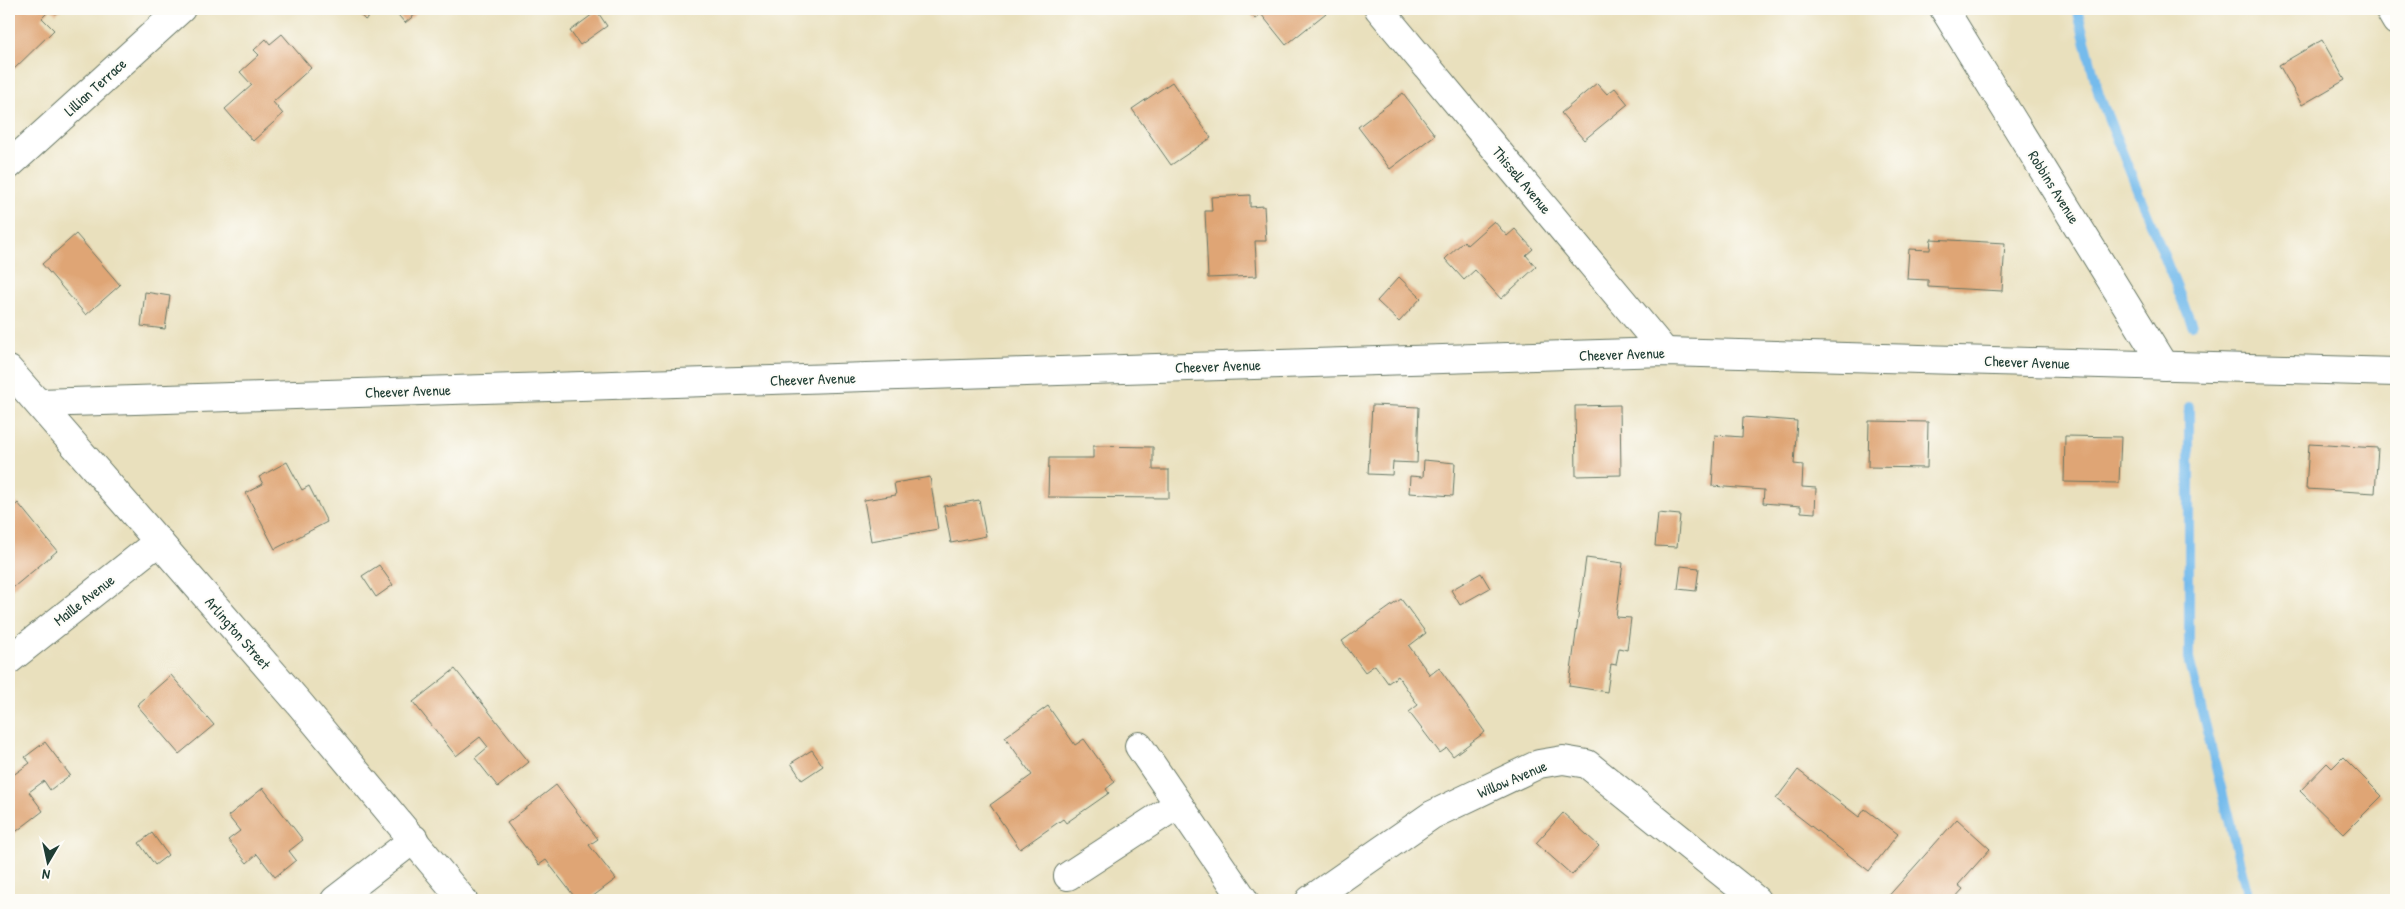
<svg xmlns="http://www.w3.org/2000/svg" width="2405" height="909" viewBox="0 0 2405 909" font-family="'Patrick Hand',sans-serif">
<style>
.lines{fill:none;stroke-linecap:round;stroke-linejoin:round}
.stream{stroke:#74bbec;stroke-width:10}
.building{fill:#dfa575}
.minor-casing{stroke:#667664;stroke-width:30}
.minor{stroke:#fff;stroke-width:28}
.labels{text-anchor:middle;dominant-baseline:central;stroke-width:4;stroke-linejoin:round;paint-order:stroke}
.street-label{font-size:15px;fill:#1f3d34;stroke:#fdfcf7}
</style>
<rect width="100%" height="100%" fill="#fdfcf7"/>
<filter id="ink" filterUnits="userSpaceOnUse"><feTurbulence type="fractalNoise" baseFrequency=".02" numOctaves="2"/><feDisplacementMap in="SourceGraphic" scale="10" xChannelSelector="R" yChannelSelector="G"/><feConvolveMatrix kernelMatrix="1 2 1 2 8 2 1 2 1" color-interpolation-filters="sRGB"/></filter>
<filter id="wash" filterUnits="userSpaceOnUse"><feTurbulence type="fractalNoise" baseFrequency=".0096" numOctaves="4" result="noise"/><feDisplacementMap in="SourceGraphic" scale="20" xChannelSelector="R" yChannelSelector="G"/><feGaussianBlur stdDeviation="1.12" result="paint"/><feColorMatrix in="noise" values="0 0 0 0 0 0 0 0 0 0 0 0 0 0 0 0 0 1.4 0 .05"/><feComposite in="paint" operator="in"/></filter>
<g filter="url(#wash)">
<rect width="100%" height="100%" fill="#e9e0bd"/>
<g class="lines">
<g class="stream">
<path d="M2077 9 2099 95 2192 325"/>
<path d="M2189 407V659L2249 900"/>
</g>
</g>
<g id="blocks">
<g class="building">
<path d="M9 9H61L56 14 51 9 42 18 54 30 9 74Z"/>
<path d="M355 9H379L365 20Z"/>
<path d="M393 9H422L405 23Z"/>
<path d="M1246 9H1331L1286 45 1261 14 1255 19Z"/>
<path d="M597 11 607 26 580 45 570 31Z"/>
<path d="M282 34 311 68 273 102 283 114 253 141 225 109 252 85 240 72 259 55 254 50 266 39 270 44Z"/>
<path d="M2322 40 2345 80 2302 105 2279 65Z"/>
<path d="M1172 82 1211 138 1171 165 1132 109Z"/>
<path d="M1597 83 1607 94 1615 88 1628 104 1584 140 1561 113Z"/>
<path d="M1403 93 1435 135 1390 169 1358 127Z"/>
<path d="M1250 195V207L1264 206 1266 241H1255L1257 276 1208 278 1205 211H1212L1211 197Z"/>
<path d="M1494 221 1507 236 1515 229 1533 249 1526 255 1536 267 1501 299 1475 270 1464 280 1445 259 1464 241 1467 245Z"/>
<path d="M76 234 120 285 86 315 42 264Z"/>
<path d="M1931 239 2005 243 2002 291 1928 287V280L1907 279 1909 249 1930 250Z"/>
<path d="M1399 277 1421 298 1399 322 1377 301Z"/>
<path d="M145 292 170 296 165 329 141 326Z"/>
<path d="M1372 405 1419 407 1417 463 1393 462 1392 475 1368 474Z"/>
<path d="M1620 405 1621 475 1576 476 1575 406Z"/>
<path d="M1743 417 1797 421 1794 464 1803 465 1802 487 1816 488 1815 513 1801 512V506L1763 503 1764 490 1712 486 1715 435 1742 437Z"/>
<path d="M1869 421 1928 422 1927 468 1868 467Z"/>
<path d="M2065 436 2121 437 2119 483 2064 482Z"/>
<path d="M2309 444 2378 448 2375 493 2306 489Z"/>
<path d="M1093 446 1153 447V470H1169V498L1048 497 1049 458H1093Z"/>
<path d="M1424 460 1455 463 1453 496 1409 493 1410 476 1423 477Z"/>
<path d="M287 462 302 490 309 486 327 522 275 549 246 493 263 484 259 477Z"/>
<path d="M930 477 938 529 871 541 864 500 896 495 894 483Z"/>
<path d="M979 500 986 536 951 543 944 506Z"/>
<path d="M18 503 57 551 9 591V511Z"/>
<path d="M1658 513 1680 515 1677 547 1655 546Z"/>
<path d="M1586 558 1623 563 1616 617 1631 618 1627 650 1619 648 1616 665 1611 664 1607 692 1569 686Z"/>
<path d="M379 565 393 585 376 597 362 576Z"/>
<path d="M1681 566 1699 568 1696 591 1678 589Z"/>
<path d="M1481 573 1490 588 1460 605 1451 590Z"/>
<path d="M1401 599 1426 633 1409 646 1430 675 1439 668 1485 732 1453 756 1447 748 1440 753 1409 712 1418 705 1398 676 1388 683 1375 665 1365 672 1342 641Z"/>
<path d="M455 669 529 762 498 787 475 758 488 747 480 737 456 756 413 702Z"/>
<path d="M171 675 214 725 179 754 137 705Z"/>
<path d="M1048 706 1075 745 1084 739 1115 782 1106 789 1109 793 1066 823 1063 819 1020 849 990 805 1032 775 1005 737Z"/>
<path d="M45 742 70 775 50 790 44 781 29 792 43 811 9 837V778L30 763 25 757Z"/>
<path d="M812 750 823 766 802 780 791 763Z"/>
<path d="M2343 757 2382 796 2344 834 2300 791 2327 763 2332 768Z"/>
<path d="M1798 770 1859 817 1865 809 1898 834 1869 871 1776 799Z"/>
<path d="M556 785 598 839 589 845 616 879 588 900H577L546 860 539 865 507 823Z"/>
<path d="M263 788 303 840 289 851 296 860 275 877 257 854 247 863 228 840 240 831 228 816Z"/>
<path d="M1563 813 1599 846 1572 875 1536 843Z"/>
<path d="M1957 819 1990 849 1958 885 1963 889 1953 900H1885Z"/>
<path d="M152 833 168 855 155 865 139 843Z"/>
</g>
</g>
</g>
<g filter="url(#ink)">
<use href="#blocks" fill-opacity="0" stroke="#667664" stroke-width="1"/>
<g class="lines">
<defs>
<g id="minor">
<path d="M1379 9 1665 352"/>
<path d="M1944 9 2164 366"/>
<path d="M2389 9 2396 21"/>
<path d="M9 165 181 9"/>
<path d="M9 370 299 703 463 900"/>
<path d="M39 403 1665 352 2396 372"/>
<path d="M9 660 159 541"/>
<path d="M1139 746 1244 900"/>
<path d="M1068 876 1177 805"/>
<path d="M335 900 414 839"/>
<path d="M1310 900 1432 815 1539 764 1563 760 1587 764 1756 900"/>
</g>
</defs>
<use href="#minor" class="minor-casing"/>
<use href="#minor" class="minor"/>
</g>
</g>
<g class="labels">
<g class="street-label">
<text transform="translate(95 87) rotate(-42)">Lillian Terrace</text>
<text transform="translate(1522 180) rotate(50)">Thissell Avenue</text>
<text transform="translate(2054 187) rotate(58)">Robbins Avenue</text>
<text transform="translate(1622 354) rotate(-2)">Cheever Avenue</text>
<text transform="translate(2027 362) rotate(2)">Cheever Avenue</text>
<text transform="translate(1218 366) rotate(-2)">Cheever Avenue</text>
<text transform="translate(813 379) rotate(-2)">Cheever Avenue</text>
<text transform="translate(408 391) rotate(-2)">Cheever Avenue</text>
<text transform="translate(84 600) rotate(-38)">Maille Avenue</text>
<text transform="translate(238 633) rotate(49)">Arlington Street</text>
<text transform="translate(1512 779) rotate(-23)">Willow Avenue</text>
</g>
</g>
<rect width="2405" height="909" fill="none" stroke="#fdfcf7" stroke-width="30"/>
<g transform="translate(48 862) rotate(189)" stroke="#fdfcf7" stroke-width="4" paint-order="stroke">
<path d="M0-4L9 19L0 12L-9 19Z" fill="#1f3d34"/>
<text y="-8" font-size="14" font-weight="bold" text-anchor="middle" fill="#1f3d34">N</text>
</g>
</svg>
